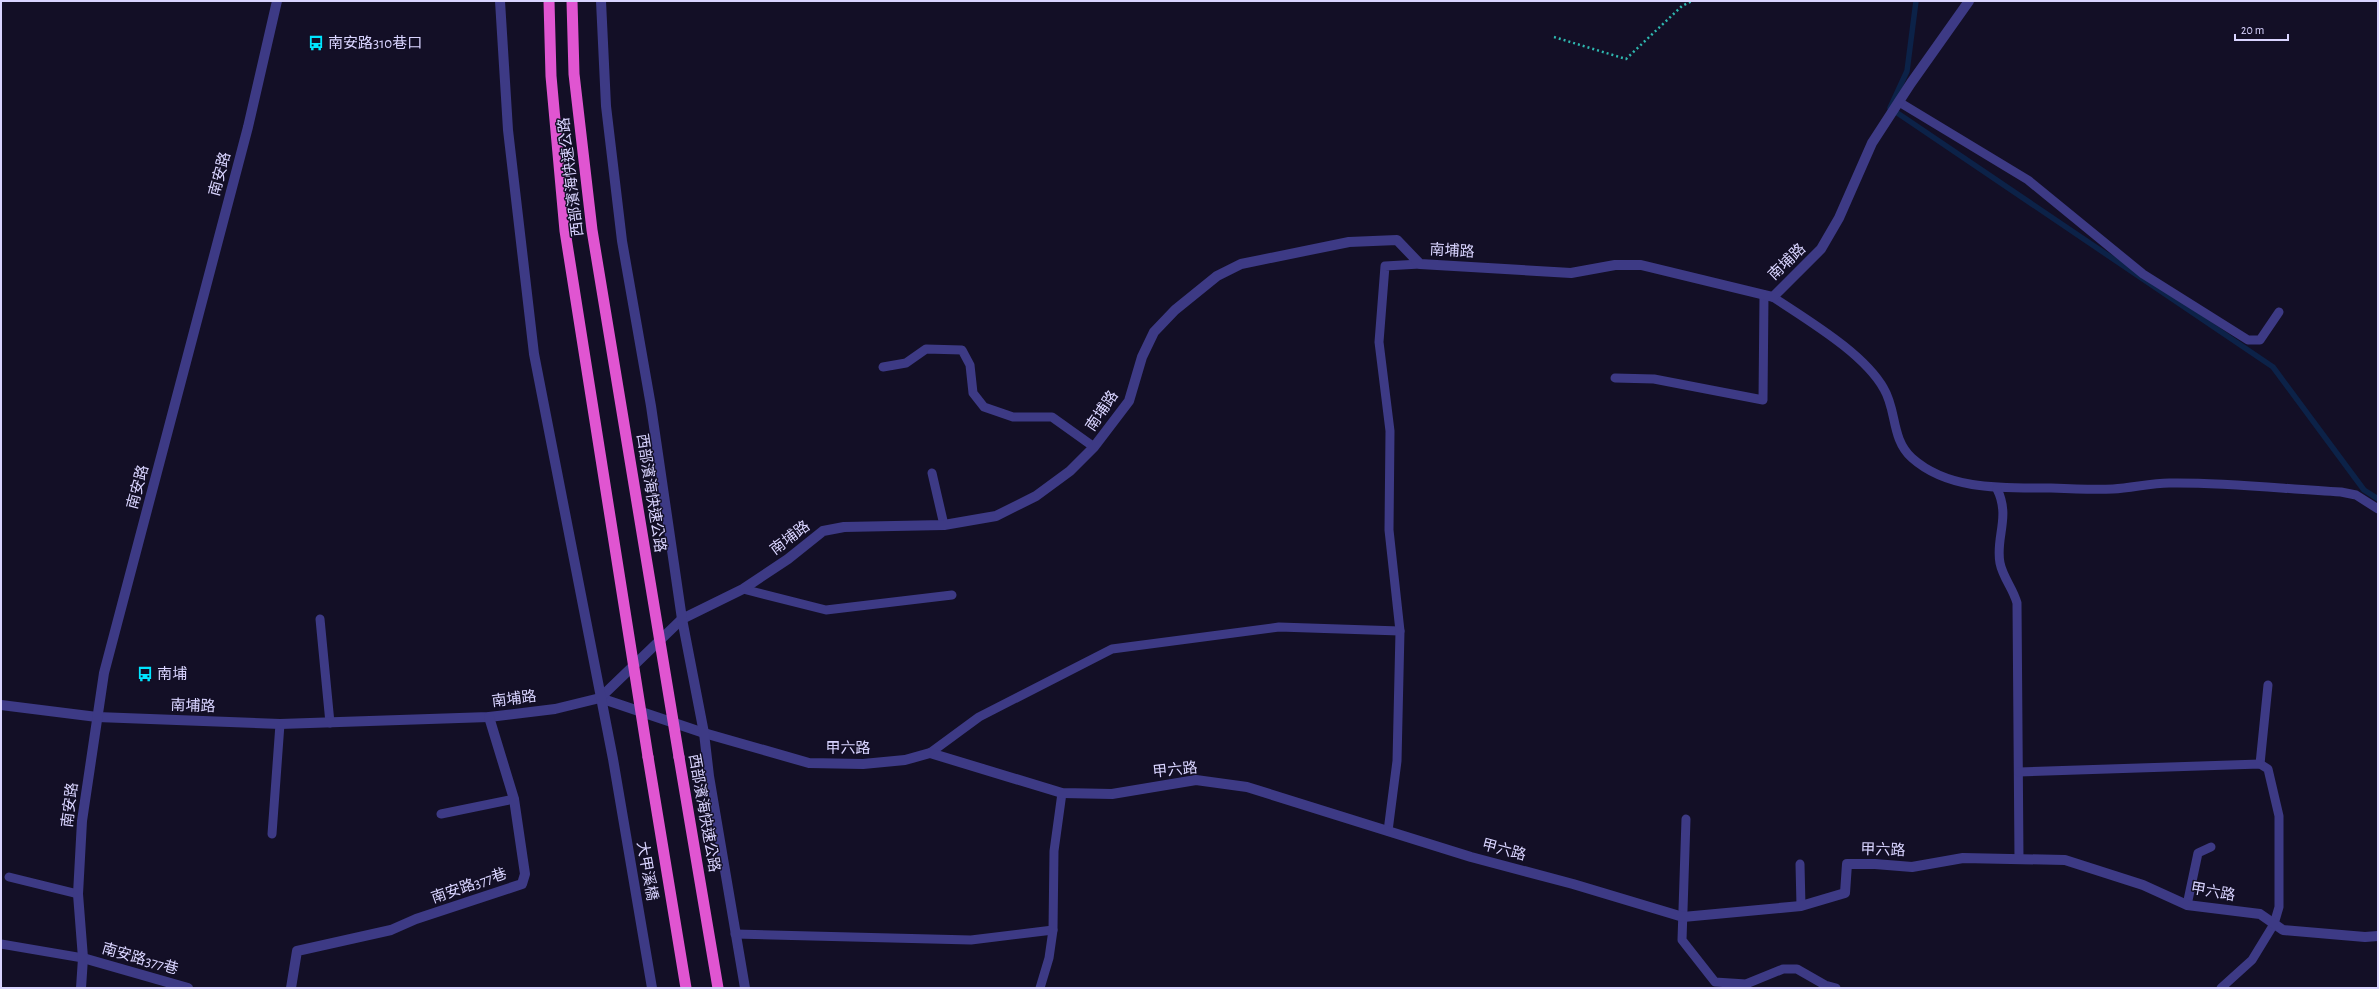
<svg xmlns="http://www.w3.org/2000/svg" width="2379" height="989" viewBox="0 0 2379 989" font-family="'Alegreya Sans','Noto Sans TC',sans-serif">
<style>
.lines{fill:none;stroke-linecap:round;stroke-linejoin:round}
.stream{stroke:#0c2248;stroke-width:5.5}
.path{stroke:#2fb8b0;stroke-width:2.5;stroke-dasharray:2 3;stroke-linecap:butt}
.service{stroke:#3d3a85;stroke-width:9}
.minor{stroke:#3d3a85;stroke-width:10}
.tertiary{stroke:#3d3a85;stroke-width:10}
.trunk{stroke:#e055d1;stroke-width:11}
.trunk-bridge{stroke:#e055d1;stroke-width:11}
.labels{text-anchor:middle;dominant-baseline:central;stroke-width:3;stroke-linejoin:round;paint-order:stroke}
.poi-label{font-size:15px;fill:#d9d4ff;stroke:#130f26;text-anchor:start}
.street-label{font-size:15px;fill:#d9d4ff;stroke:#130f26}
</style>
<rect width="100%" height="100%" fill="#130f26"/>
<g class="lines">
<path class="stream" d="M1916 1 1907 71 1890 108 2273 367 2364 490 2378 499"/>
<path class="path" d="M1554 37 1626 59 1682 6 1692 1"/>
<g class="service">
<path d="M1899 102 2028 180 2143 274 2248 340H2260L2279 312"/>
<path d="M1773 297C1807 320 1864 353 1884 389 1897 411 1891 439 1912 458 1949 491 2004 488 2051 488 2072 489 2093 490 2113 489 2132 488 2151 483 2169 483 2226 482 2284 489 2341 492L2356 495 2378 509"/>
<path d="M883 367 906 363 926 349 962 350 970 365 973 393 984 407 1013 417H1052L1094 447"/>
<path d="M1615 378 1654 379 1763 400 1764 295"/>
<path d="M932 473 944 525"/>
<path d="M1997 489C2011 517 1995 538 2000 563 2003 578 2013 588 2017 603L2019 859"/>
<path d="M743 589 826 610 952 595"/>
<path d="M320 619 330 723"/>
<path d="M930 753 979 717 1112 649 1279 627 1400 631"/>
<path d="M2260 764 2268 685"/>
<path d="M2019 772 2260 764 2268 769 2279 816V907L2274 924 2252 960 2221 988"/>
<path d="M441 814 514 799"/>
<path d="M1686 819 1682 940 1715 982 1746 984 1783 969H1797L1825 985 1836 988"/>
<path d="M1388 831 1397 761 1400 631 1389 530 1390 431 1379 342 1385 266 1420 264"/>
<path d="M272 834 280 724"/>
<path d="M1800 864 1801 906"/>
<path d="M9 877 78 894"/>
<path d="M2187 905 2198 853 2211 847"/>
<path d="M735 934 971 940 1053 930"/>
<path d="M1 944 83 958"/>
<path d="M1040 988 1049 958 1053 930 1054 851 1062 793"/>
</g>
<g class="minor">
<path d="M600 698 704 733 809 763 863 764 905 760 930 753 1062 793 1112 794 1196 780 1247 787 1471 857 1573 884 1683 917 1801 906 1845 893 1847 864H1875L1912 867 1963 858 2065 860 2143 885 2187 905 2260 914 2283 930 2365 937 2378 936"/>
<path d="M1 705 97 717 280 724 489 717 555 709 600 698 682 619 743 589 788 559 823 531 844 527 944 525 996 516 1036 496 1070 471 1094 447 1129 401 1142 357 1154 332 1175 310 1217 276 1241 264 1349 242 1397 240 1420 264 1571 273 1615 265H1641L1773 297 1821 249 1839 218 1872 143 1911 83 1969 1"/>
<path d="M83 958 188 988"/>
<path d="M291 988 297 951 391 930 416 919 522 884 525 874 514 799 489 717"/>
</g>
<g class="tertiary">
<path d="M500 1 508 130 534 354 613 759 652 988"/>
<path d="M601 1 606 106 622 241 651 406 682 619 704 733 709 776 745 988"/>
<path d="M81 988 83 958 78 894 82 821 104 673 248 127 277 1"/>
</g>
<g class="trunk">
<path d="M648 757 686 988"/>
<path d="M679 757 718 988"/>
</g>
<g class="trunk-bridge">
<path d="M549 1 551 76 565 231 648 757"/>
<path d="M572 1 574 74 592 230 679 757"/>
</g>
</g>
<defs>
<symbol id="bus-bare" viewBox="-9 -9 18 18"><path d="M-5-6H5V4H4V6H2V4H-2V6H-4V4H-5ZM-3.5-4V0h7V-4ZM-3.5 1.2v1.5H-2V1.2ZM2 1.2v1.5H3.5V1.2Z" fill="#00e5ff" stroke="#130f26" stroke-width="2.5" paint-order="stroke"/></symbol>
</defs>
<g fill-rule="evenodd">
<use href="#bus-bare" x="305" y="32" width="22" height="22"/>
<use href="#bus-bare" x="134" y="663" width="22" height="22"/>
</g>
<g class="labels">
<g class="poi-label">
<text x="328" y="43">南安路310巷口</text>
<text x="157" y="674">南埔</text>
</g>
<g class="street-label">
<text transform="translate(220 174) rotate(-75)">南安路</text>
<text transform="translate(571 177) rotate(-97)">西部濱海快速公路</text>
<text transform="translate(1452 251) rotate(3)">南埔路</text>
<text transform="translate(1787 262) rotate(-44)">南埔路</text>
<text transform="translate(1102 411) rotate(-56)">南埔路</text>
<text transform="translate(138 487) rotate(-75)">南安路</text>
<text transform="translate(651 493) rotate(81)">西部濱海快速公路</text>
<text transform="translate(790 538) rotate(-37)">南埔路</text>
<text transform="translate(514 699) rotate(-7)">南埔路</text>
<text transform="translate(193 706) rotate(2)">南埔路</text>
<text x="848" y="748">甲六路</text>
<text transform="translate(1175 770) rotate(-6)">甲六路</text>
<text transform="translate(70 805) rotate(-83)">南安路</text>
<text transform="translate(704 813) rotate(80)">西部濱海快速公路</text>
<text transform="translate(1504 850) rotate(15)">甲六路</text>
<text transform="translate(1883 850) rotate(2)">甲六路</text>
<text transform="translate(647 871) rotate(80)">大甲溪橋</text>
<text transform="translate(469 886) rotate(-19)">南安路377巷</text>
<text transform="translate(2213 892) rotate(10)">甲六路</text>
<text transform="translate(140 959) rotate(16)">南安路377巷</text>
</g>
</g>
<rect width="2379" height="989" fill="none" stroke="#d9d4ff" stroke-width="4"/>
<path d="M2235 34v6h53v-6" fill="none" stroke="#d9d4ff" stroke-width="2"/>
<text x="2241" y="34" font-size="12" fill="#d9d4ff" stroke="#130f26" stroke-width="3" paint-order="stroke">20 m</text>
</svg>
